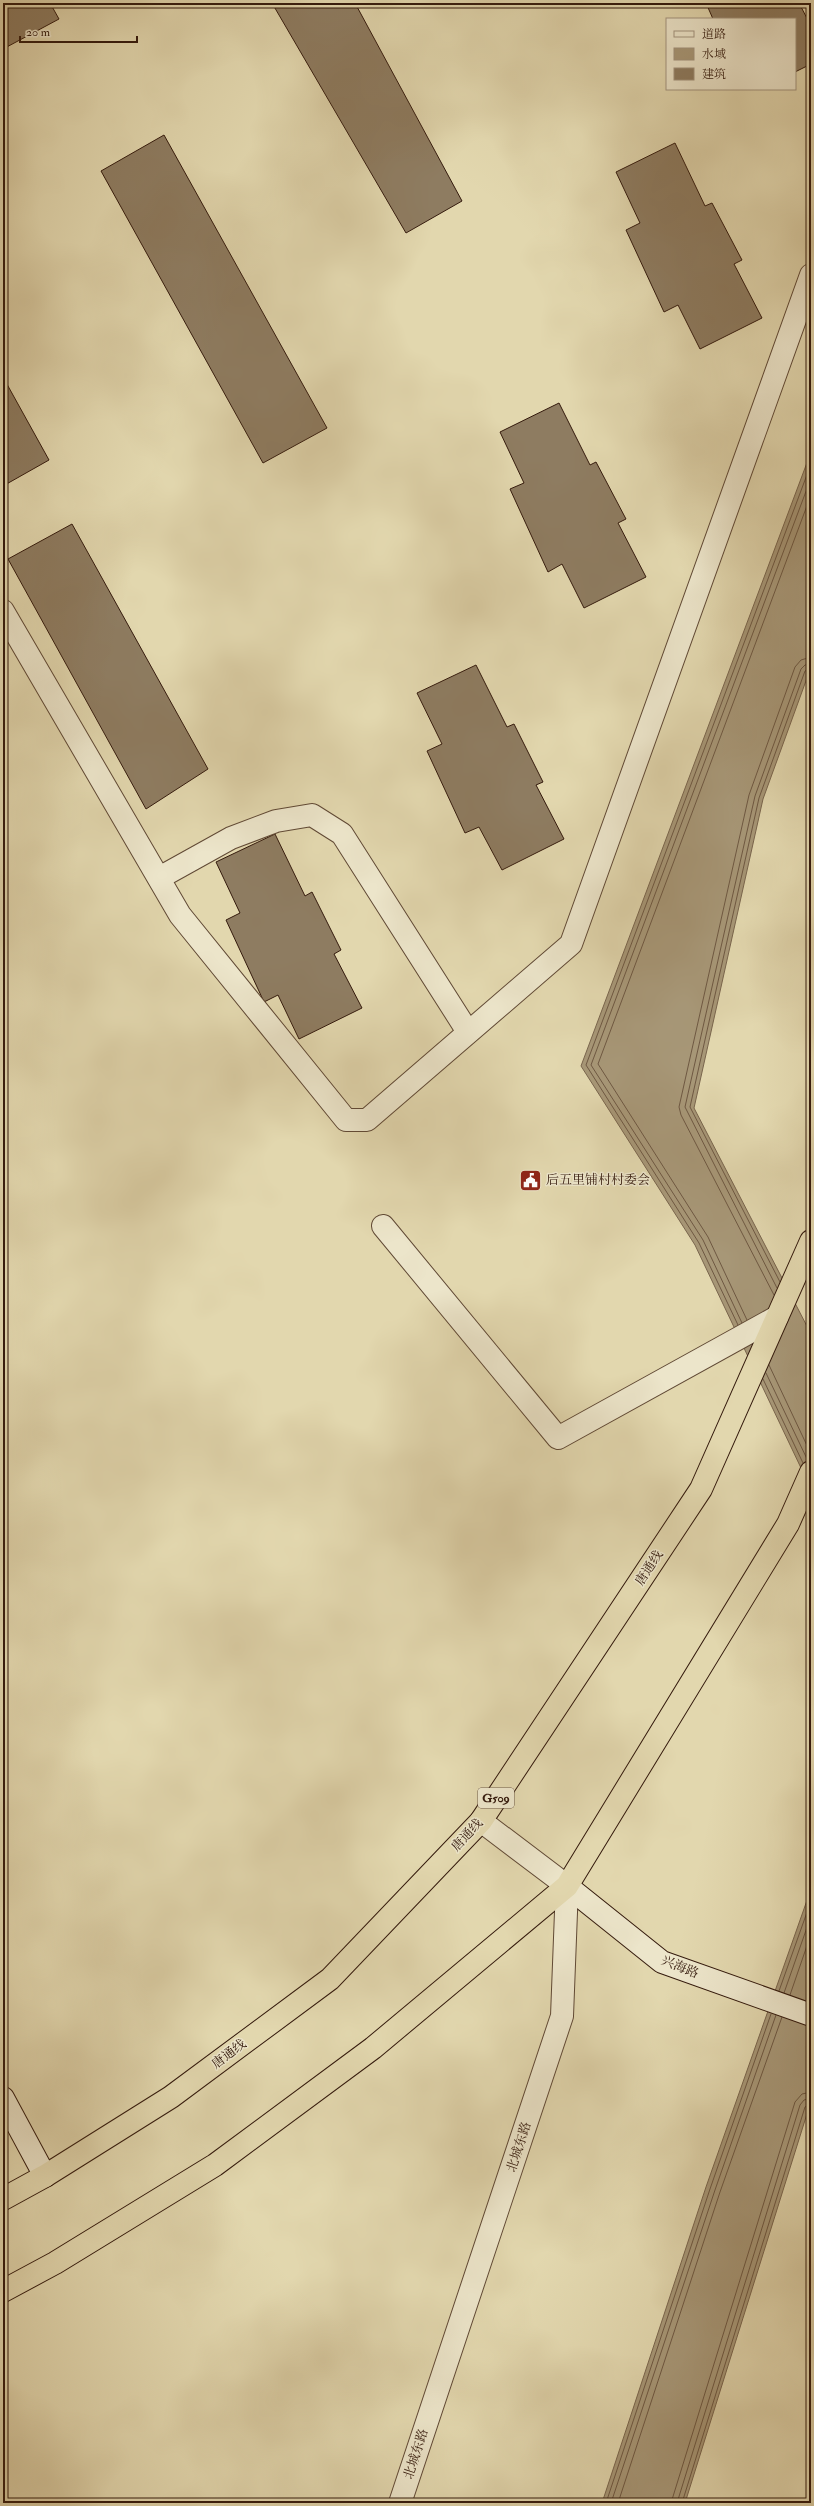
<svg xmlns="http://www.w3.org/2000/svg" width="814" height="2506" viewBox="0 0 814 2506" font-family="'IM FELL Double Pica','Noto Serif SC',serif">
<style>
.water{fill:#a79777;stroke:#79654d}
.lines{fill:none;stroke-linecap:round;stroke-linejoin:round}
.shore{stroke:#6e5842;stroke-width:1}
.building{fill:#8e7c61;stroke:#341a0d}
.street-casing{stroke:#604935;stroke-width:24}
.secondary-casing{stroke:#341a0d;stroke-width:24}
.highway-casing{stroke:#341a0d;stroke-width:24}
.street{stroke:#ece5ca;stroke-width:22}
.secondary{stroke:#ece5ca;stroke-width:22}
.highway{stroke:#e2d7ae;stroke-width:22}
.labels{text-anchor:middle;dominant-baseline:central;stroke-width:3;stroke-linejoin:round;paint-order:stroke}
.shield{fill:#ece5ca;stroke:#6b5746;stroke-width:1}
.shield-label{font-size:12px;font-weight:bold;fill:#341a0d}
.poi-label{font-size:13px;fill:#341a0d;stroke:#ece5ca;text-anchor:start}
.street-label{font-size:13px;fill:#341a0d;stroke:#ece5ca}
</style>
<rect width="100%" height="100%" fill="#e2d7ae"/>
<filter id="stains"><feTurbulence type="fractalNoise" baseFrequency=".005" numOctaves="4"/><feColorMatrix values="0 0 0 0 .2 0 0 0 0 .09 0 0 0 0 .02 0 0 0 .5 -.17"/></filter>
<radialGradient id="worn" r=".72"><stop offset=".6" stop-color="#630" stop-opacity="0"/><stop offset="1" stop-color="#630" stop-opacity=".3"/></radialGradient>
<g class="water">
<path d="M811 452V667L763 799 694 1108 811 1334V1489L695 1245 581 1066Z"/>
<path d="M811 1889V2101L685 2503H602L706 2187Z"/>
</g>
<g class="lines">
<g class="shore">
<path d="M780 1282 690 1107 759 798 805 671 811 668"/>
<path d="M777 1288 685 1107 755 796 801 669 805 665 811 663"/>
<path d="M774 1295 681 1115 679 1107 749 795 795 667 801 660 811 657"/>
<path d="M747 1320 708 1237 598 1064 811 495"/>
<path d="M742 1323 703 1240 591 1065 811 478"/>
<path d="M738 1325 699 1243 586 1065 811 464"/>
<path d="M769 1365 811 1454"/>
<path d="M766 1373 808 1461"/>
<path d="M763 1379 803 1463"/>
<path d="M779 1991 811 1901"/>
<path d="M784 1993 811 1916"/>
<path d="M790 1995 811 1934"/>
<path d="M606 2503 710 2189 771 2014"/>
<path d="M611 2503 715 2190 776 2015"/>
<path d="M618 2503 720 2192 782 2017"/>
<path d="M671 2503 795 2102 802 2094 811 2092"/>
<path d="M677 2503 800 2105 804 2100 811 2098"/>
<path d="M682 2503 805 2107 811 2103"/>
</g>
</g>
<g class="building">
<path d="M3 3H50L59 19 3 49Z"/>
<path d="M272 3H355L462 201 406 233Z"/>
<path d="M706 3H799L811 26V64L795 72V19H713Z"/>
<path d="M164 135 327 428 263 463 101 171Z"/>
<path d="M675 143 705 206 712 203 742 260 734 264 762 318 700 349 678 305 664 312 626 230 640 223 616 172Z"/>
<path d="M3 377 49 460 3 486Z"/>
<path d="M559 403 590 465 596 462 626 519 618 523 646 577 584 608 562 564 548 572 510 489 524 483 500 432Z"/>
<path d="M72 524 208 769 146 809 8 559Z"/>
<path d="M476 665 507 727 514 724 543 782 536 785 564 839 502 870 479 827 465 833 427 751 442 744 417 693Z"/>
<path d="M275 834 305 896 312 892 341 950 334 954 362 1008 299 1039 278 995 264 1002 226 920 240 913 216 862Z"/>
</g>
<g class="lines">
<defs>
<g id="street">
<path d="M3 611 180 915 346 1120H367L571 944 811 275"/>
<path d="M159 878 231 838 276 821 312 815 342 834 468 1032"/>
<path d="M383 1226 558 1438 777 1317"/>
<path d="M400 2503 562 2016 567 1886 481 1821"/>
</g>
<g id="secondary">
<path d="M567 1886 662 1962 811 2015"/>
<path d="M3 2098 45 2176"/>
</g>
<g id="highway">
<path d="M3 2199 45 2176 171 2097 330 1979 481 1821 701 1489 811 1241"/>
<path d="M3 2291 55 2263 215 2165 373 2048 567 1886 788 1524 811 1472"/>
</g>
</defs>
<use href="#street" class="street-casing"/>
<use href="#secondary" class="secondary-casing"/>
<use href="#highway" class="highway-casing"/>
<use href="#street" class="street"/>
<use href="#secondary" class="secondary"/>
<use href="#highway" class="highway"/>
</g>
<defs>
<symbol id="civic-square" viewBox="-11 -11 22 22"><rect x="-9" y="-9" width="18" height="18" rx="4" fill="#8f2418" stroke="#ece5ca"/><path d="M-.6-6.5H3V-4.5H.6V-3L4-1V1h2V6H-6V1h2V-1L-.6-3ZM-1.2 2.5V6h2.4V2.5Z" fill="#fff"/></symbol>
</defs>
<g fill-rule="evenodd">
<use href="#civic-square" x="518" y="1168" width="25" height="25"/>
</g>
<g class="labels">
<rect class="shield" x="478" y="1788" width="36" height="20" rx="3"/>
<g class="shield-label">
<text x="496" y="1798">G509</text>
</g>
<g class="poi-label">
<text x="546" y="1180">后五里铺村村委会</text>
</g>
<g class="street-label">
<text transform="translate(649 1568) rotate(-57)">唐通线</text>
<text transform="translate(467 1835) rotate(-47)">唐通线</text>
<text transform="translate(680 1967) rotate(22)">兴海路</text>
<text transform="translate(229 2054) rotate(-37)">唐通线</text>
<text transform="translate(519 2147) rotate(-72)">北城东路</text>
<text transform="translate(416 2454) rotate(-72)">北城东路</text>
</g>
</g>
<rect width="814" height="2506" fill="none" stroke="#e2d7ae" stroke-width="16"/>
<rect x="4" y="4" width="806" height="2498" fill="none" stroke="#341a0d" stroke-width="2"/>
<rect x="8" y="8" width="798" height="2490" fill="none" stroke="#341a0d"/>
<rect x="666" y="18" width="130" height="72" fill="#ece5ca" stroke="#a2947e"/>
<rect x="674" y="31" width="20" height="6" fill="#ece5ca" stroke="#a2947e"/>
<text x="702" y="38" font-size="12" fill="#341a0d">道路</text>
<rect x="674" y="48" width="20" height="12" fill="#a79777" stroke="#a2947e"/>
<text x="702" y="58" font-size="12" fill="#341a0d">水域</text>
<rect x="674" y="68" width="20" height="12" fill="#8e7c61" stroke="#a2947e"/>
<text x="702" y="78" font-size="12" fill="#341a0d">建筑</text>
<path d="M20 36v6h117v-6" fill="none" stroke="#341a0d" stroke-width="2"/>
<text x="26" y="36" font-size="12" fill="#341a0d" stroke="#ece5ca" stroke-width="3" paint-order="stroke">20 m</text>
<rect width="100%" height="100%" filter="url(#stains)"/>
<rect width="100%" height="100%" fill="url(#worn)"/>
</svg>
